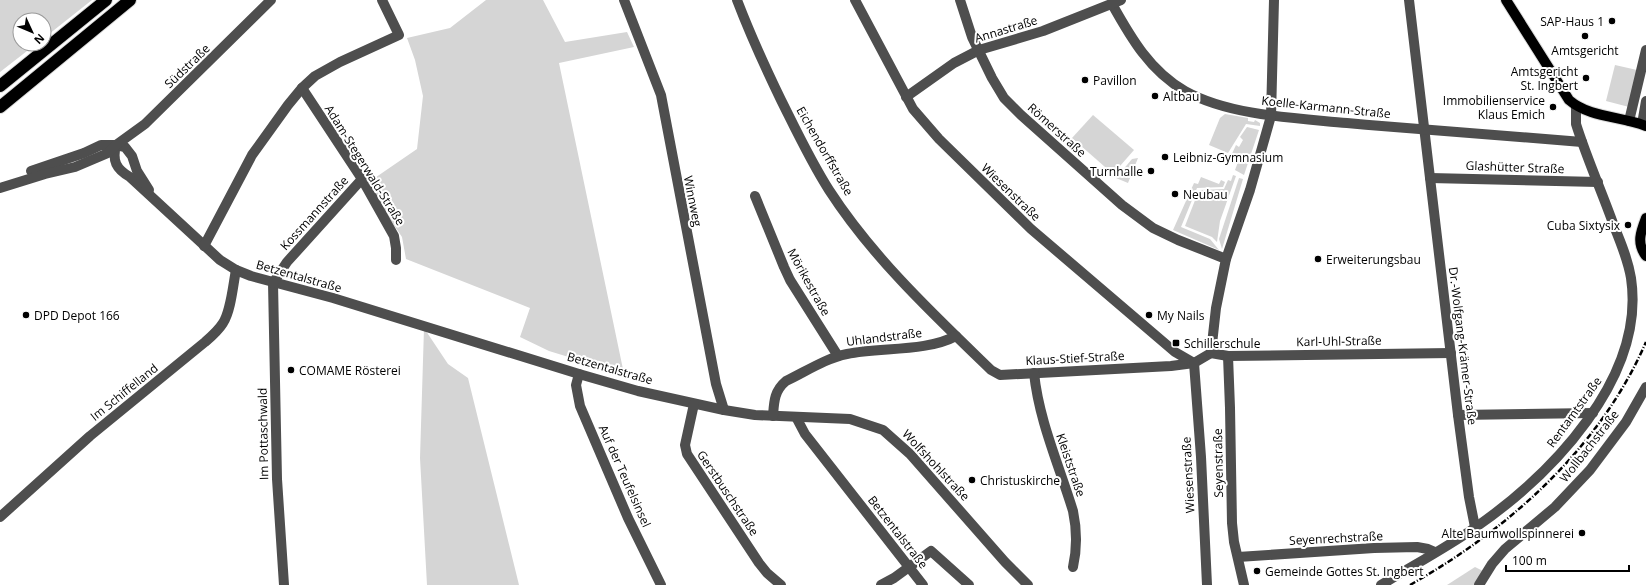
<svg xmlns="http://www.w3.org/2000/svg" width="1646" height="585" viewBox="0 0 1646 585" font-family="'Open Sans',sans-serif">
<style>
.green{fill:#d5d5d5}
.lines{fill:none;stroke-linecap:round;stroke-linejoin:round}
.major-casing{stroke:#dbdbdb;stroke-width:12}
.highway-casing{stroke:#dbdbdb;stroke-width:14}
.minor{stroke:#4e4e4e;stroke-width:10}
.major{stroke:#000;stroke-width:10}
.highway{stroke:#000;stroke-width:12}
.rail{stroke:#000;stroke-width:2.5;stroke-dasharray:6 2 1 2;stroke-linecap:butt}
.poi-dot{fill:#000;stroke:#fff;stroke-width:1.5}
.labels{text-anchor:middle;dominant-baseline:central;stroke-width:4;stroke-linejoin:round;paint-order:stroke}
.poi-label{font-size:12px;fill:#000;stroke:#fff;text-anchor:start}
.street-label{font-size:12px;fill:#000;stroke:#fff}
</style>
<rect width="100%" height="100%" fill="#fff"/>
<g class="green">
<path d="M0 0H92L44 38V20H20V44H36L0 72Z"/>
<path d="M486 0H543L565 42 627 32 634 47 559 63 624 374 549 351 520 337 530 308 406 259 402 237 366 184 417 149 423 96 415 60 407 38 450 28Z"/>
<path d="M1615 65 1637 70 1629 107 1606 101Z"/>
<path d="M1225 114 1248 118V121L1254 122 1255 120 1260 123V126L1246 124 1228 153 1209 145 1220 118Z"/>
<path d="M1093 115 1134 150 1113 174 1072 138Z"/>
<path d="M1247 127 1259 130 1244 175 1235 170 1238 162 1230 158 1236 145 1239 147 1243 140 1240 137Z"/>
<path d="M1138 158 1128 183 1116 178 1132 159Z"/>
<path d="M1233 175 1236 176 1220 221 1217 242 1212 237 1185 226 1199 190 1224 189 1228 180 1231 181Z"/>
<path d="M1201 177 1219 184 1221 180 1225 182 1223 187 1197 188 1181 227 1210 239 1219 250 1173 230 1194 183 1198 184Z"/>
<path d="M1239 178 1243 179 1222 249 1219 239Z"/>
<path d="M424 328 448 364 468 378 519 585H427L420 458Z"/>
<path d="M1475 567 1483 571 1477 585H1447Z"/>
</g>
<g class="lines">
<defs>
<g id="major">
<path d="M1506 0 1569 100C1590 118 1621 116 1646 126"/>
<path d="M1646 218C1641 231 1636 243 1646 256"/>
</g>
<g id="highway">
<path d="M0 86 106 0"/>
<path d="M0 107 130 0"/>
</g>
</defs>
<use href="#major" class="major-casing"/>
<use href="#highway" class="highway-casing"/>
<g class="minor">
<path d="M624 0 661 95 716 384 724 410"/>
<path d="M737 0C750 34 765 67 781 100 796 130 811 162 829 190 873 258 934 315 991 370L1000 375 1171 366 1194 363 1211 353"/>
<path d="M855 0 913 109 939 139 1031 229 1175 352 1194 363"/>
<path d="M960 0 972 37 992 78 1004 98 1021 115 1122 205 1153 228 1178 240 1226 259"/>
<path d="M1409 0 1458 415 1469 497 1475 527"/>
<path d="M1112 4C1131 38 1150 71 1185 91 1230 116 1296 118 1347 123 1425 130 1503 136 1582 142"/>
<path d="M302 88 362 179 394 236 396 248V260"/>
<path d="M906 97 954 63 979 50 1043 31 1121 0"/>
<path d="M1629 121 1646 50"/>
<path d="M1642 124 1646 101"/>
<path d="M116 145C112 161 116 169 130 177L220 260 236 270 251 276 333 298 579 374 638 391 724 410 755 415 850 419 883 430 910 454 1005 562 1028 585"/>
<path d="M31 171 84 153 101 145H116L125 147 132 156 137 171 149 190"/>
<path d="M1430 178 1598 182"/>
<path d="M0 188 45 174 75 167 108 153 116 145 145 124 271 0"/>
<path d="M755 196 784 267 790 280 838 356"/>
<path d="M204 246 252 155 288 105 302 88 315 76 340 62 399 35 382 0"/>
<path d="M273 283 277 479 284 585"/>
<path d="M273 283 287 262 362 179"/>
<path d="M1211 353 1216 308 1226 259 1250 190 1271 116 1274 0"/>
<path d="M1211 353 1228 356 1451 353"/>
<path d="M1228 356 1230 408 1232 523 1234 542 1244 585"/>
<path d="M1194 363 1201 457 1207 585"/>
<path d="M1034 373C1039 421 1059 465 1073 511 1077 530 1077 549 1073 567"/>
<path d="M579 374 576 385 580 406 628 518 661 585"/>
<path d="M694 404 685 445 687 454 759 563 767 573 781 585"/>
<path d="M1458 415 1593 413"/>
<path d="M773 416C774 402 774 391 786 381 805 372 826 358 847 354 881 347 926 352 956 336"/>
<path d="M796 417 805 434 923 585"/>
<path d="M0 517 90 436 205 342C212 336 218 331 223 323 231 311 233 285 236 270"/>
<path d="M1238 557 1374 548 1417 547 1428 549 1435 552"/>
<path d="M881 585 894 578 931 551 969 585"/>
<path d="M1381 585C1412 566 1446 548 1476 527 1551 475 1646 378 1631 278 1628 260 1621 243 1614 226 1602 192 1587 159 1576 124V106"/>
<path d="M1479 585 1492 564 1505 549 1555 507 1590 470 1626 422 1646 387"/>
</g>
<use href="#major" class="major"/>
<use href="#highway" class="highway"/>
<path class="rail" d="M1410 585C1509 529 1600 448 1646 342"/>
</g>
<g class="poi-dot">
<circle cx="1612" cy="21" r="4"/>
<circle cx="1585" cy="36" r="4"/>
<circle cx="1586" cy="78" r="4"/>
<circle cx="1085" cy="80" r="4"/>
<circle cx="1155" cy="96" r="4"/>
<circle cx="1553" cy="107" r="4"/>
<circle cx="1165" cy="157" r="4"/>
<circle cx="1151" cy="171" r="4"/>
<circle cx="1175" cy="194" r="4"/>
<circle cx="1628" cy="225" r="4"/>
<circle cx="1318" cy="259" r="4"/>
<circle cx="26" cy="315" r="4"/>
<circle cx="1149" cy="315" r="4"/>
<rect x="1172" y="339" width="8" height="8" rx="2"/>
<circle cx="291" cy="370" r="4"/>
<circle cx="972" cy="480" r="4"/>
<circle cx="1582" cy="533" r="4"/>
<circle cx="1257" cy="571" r="4"/>
</g>
<g class="labels">
<g class="poi-label">
<text x="1604" y="21" text-anchor="end">SAP-Haus 1</text>
<text x="1585" y="50" text-anchor="middle">Amtsgericht</text>
<text x="1578" y="71" text-anchor="end">Amtsgericht<tspan x="1578" dy="14">St. Ingbert</tspan></text>
<text x="1093" y="80">Pavillon</text>
<text x="1163" y="96">Altbau</text>
<text x="1545" y="100" text-anchor="end">Immobilienservice<tspan x="1545" dy="14">Klaus Emich</tspan></text>
<text x="1173" y="157">Leibniz-Gymnasium</text>
<text x="1143" y="171" text-anchor="end">Turnhalle</text>
<text x="1183" y="194">Neubau</text>
<text x="1620" y="225" text-anchor="end">Cuba Sixtysix</text>
<text x="1326" y="259">Erweiterungsbau</text>
<text x="34" y="315">DPD Depot 166</text>
<text x="1157" y="315">My Nails</text>
<text x="1184" y="343">Schillerschule</text>
<text x="299" y="370">COMAME Rösterei</text>
<text x="980" y="480">Christuskirche</text>
<text x="1574" y="533" text-anchor="end">Alte Baumwollspinnerei</text>
<text x="1265" y="571">Gemeinde Gottes St. Ingbert</text>
</g>
<g class="street-label">
<text transform="translate(1006 29) rotate(-17)">Annastraße</text>
<text transform="translate(187 66) rotate(-44)">Südstraße</text>
<text transform="translate(1326 107) rotate(6)">Koelle-Karmann-Straße</text>
<text transform="translate(1057 130) rotate(42)">Römerstraße</text>
<text transform="translate(825 151) rotate(60)">Eichendorffstraße</text>
<text transform="translate(365 165) rotate(58)">Adam-Stegerwald-Straße</text>
<text transform="translate(1515 167) rotate(2)">Glashütter Straße</text>
<text transform="translate(1011 192) rotate(44)">Wiesenstraße</text>
<text transform="translate(693 201) rotate(79)">Winnweg</text>
<text transform="translate(314 213) rotate(-48)">Kossmannstraße</text>
<text transform="translate(299 276) rotate(16)">Betzentalstraße</text>
<text transform="translate(809 282) rotate(61)">Mörikestraße</text>
<text transform="translate(884 337) rotate(-7)">Uhlandstraße</text>
<text transform="translate(1339 341) rotate(-1)">Karl-Uhl-Straße</text>
<text transform="translate(1463 346) rotate(83)">Dr.-Wolfgang-Krämer-Straße</text>
<text transform="translate(1075 358) rotate(-3)">Klaus-Stief-Straße</text>
<text transform="translate(610 368) rotate(16)">Betzentalstraße</text>
<text transform="translate(124 392) rotate(-39)">Im Schiffelland</text>
<text transform="translate(1574 412) rotate(-54)">Rentamtstraße</text>
<text transform="translate(263 434) rotate(-91)">Im Pottaschwald</text>
<text transform="translate(1589 446) rotate(-52)">Wollbachstraße</text>
<text transform="translate(1218 463) rotate(-91)">Seyenstraße</text>
<text transform="translate(936 465) rotate(47)">Wolfshohlstraße</text>
<text transform="translate(1071 465) rotate(71)">Kleiststraße</text>
<text transform="translate(1188 475) rotate(-93)">Wiesenstraße</text>
<text transform="translate(625 476) rotate(66)">Auf der Teufelsinsel</text>
<text transform="translate(728 493) rotate(56)">Gerstbuschstraße</text>
<text transform="translate(898 532) rotate(52)">Betzentalstraße</text>
<text transform="translate(1336 538) rotate(-3)">Seyenrechstraße</text>
</g>
</g>
<g transform="translate(32 32) rotate(134)"><circle r="19" fill="#ffffff" stroke="#999999"/>
<path d="M0-3L7 15L0 10L-7 15Z" fill="#000000"/>
<text y="-6" font-size="11" font-weight="bold" text-anchor="middle" fill="#000000">N</text>
</g>
<path d="M1506 565v6h123v-6" fill="none" stroke="#000000" stroke-width="2"/>
<text x="1512" y="565" font-size="12" fill="#000000" stroke="#ffffff" stroke-width="3" paint-order="stroke">100 m</text>
</svg>
